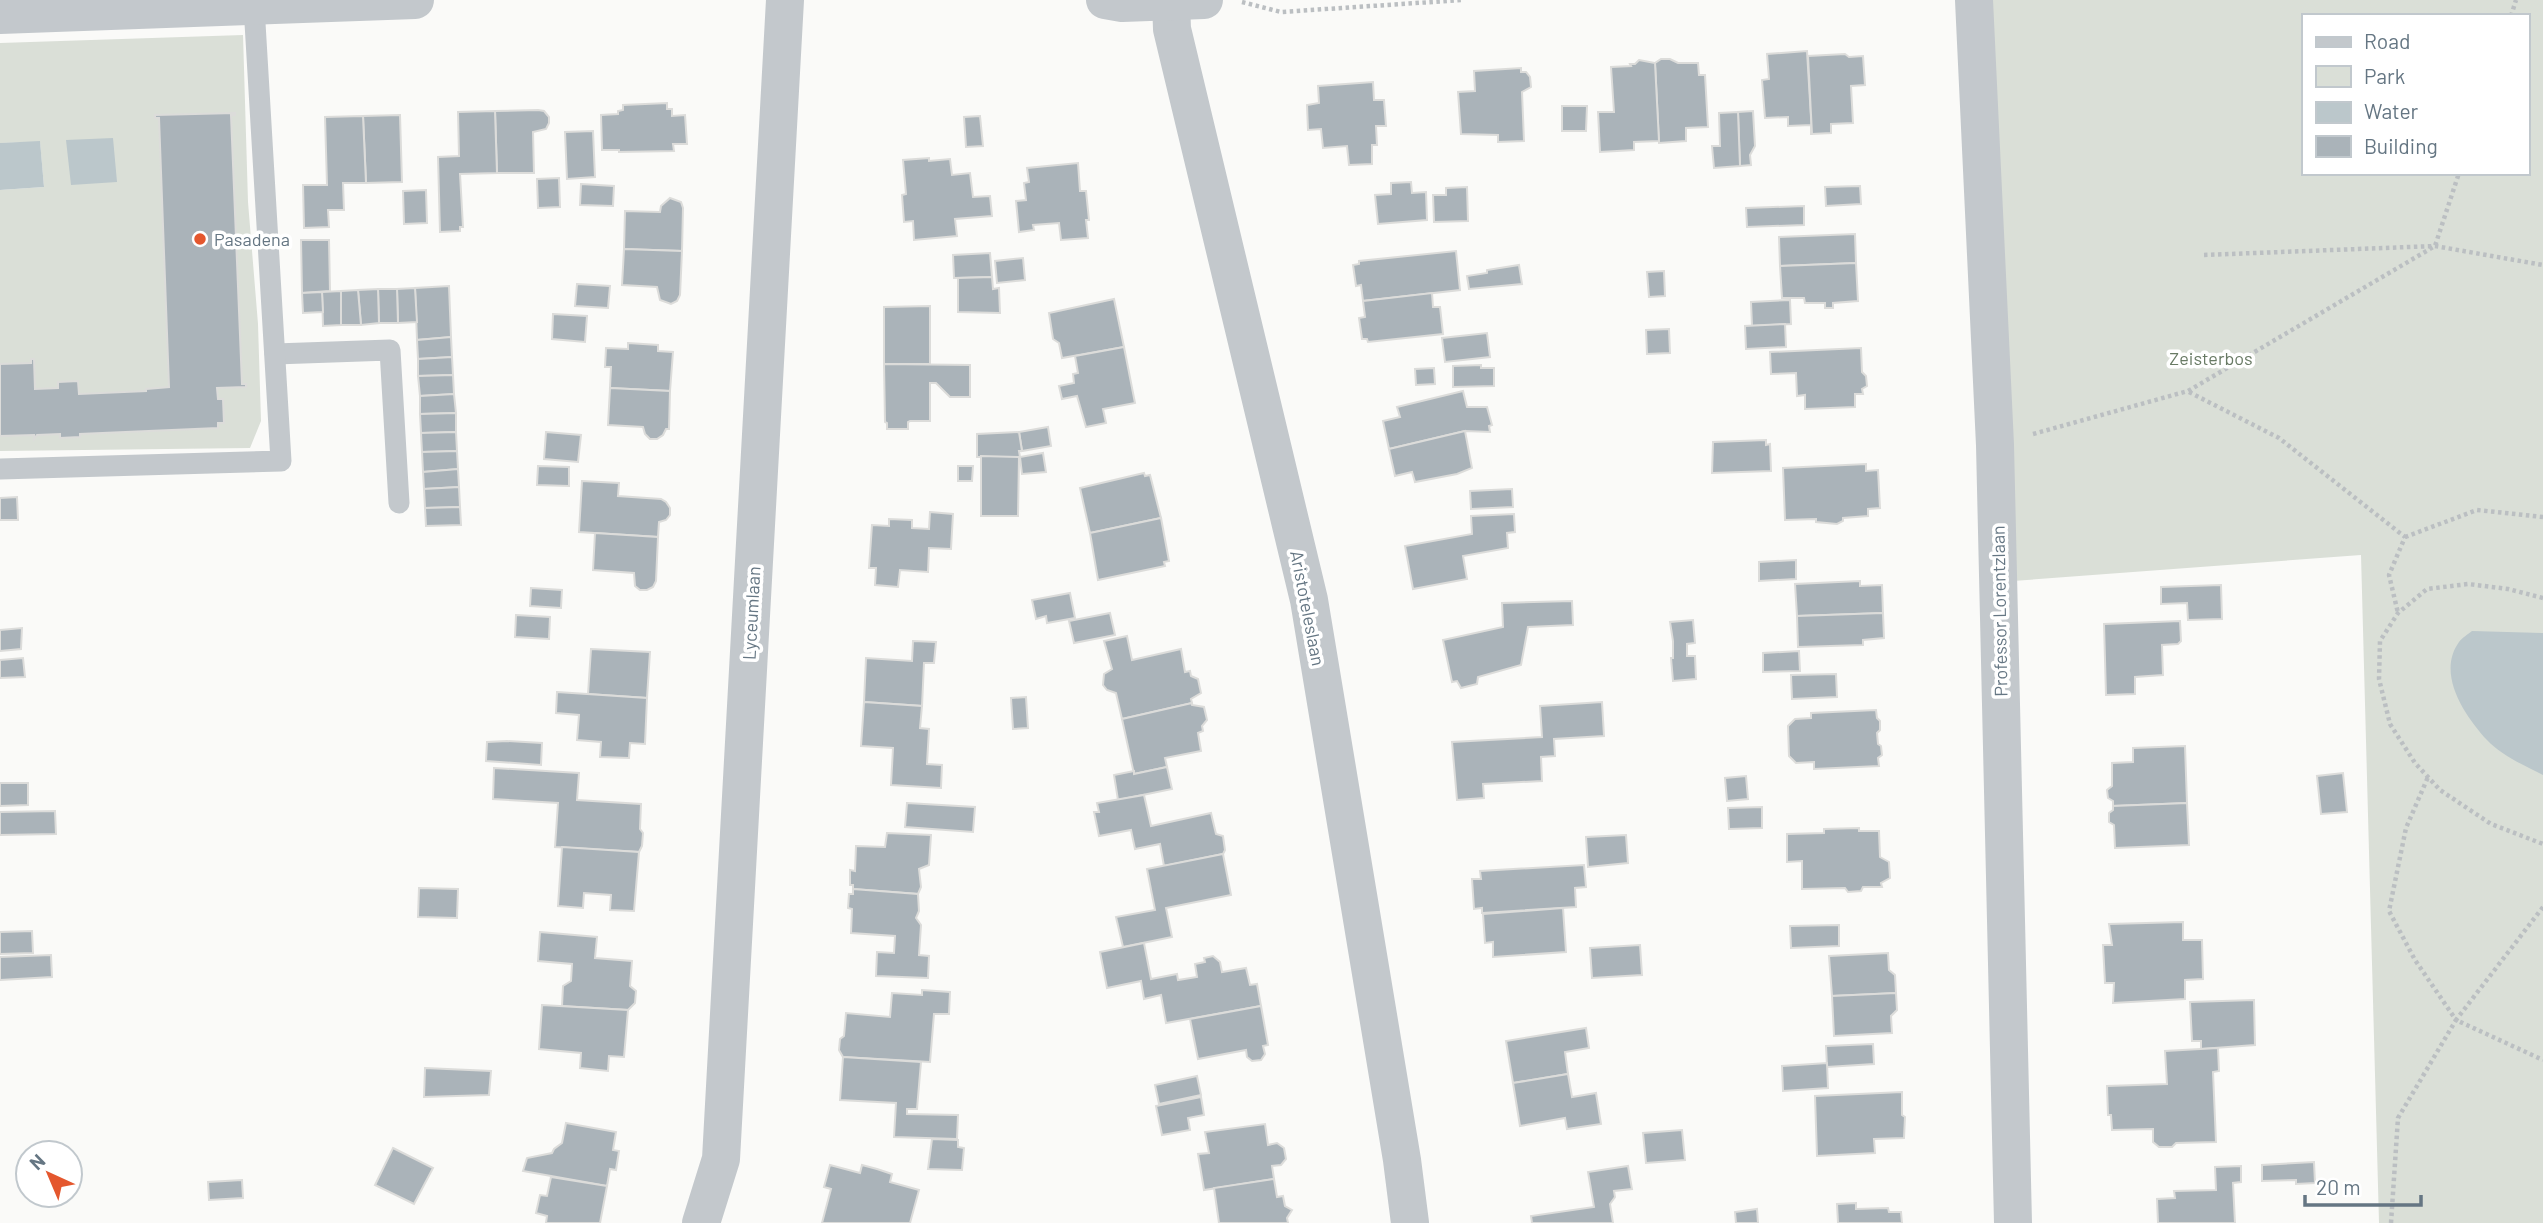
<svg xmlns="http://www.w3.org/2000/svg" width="2543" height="1223" viewBox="0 0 2543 1223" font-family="Barlow,sans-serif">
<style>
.green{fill:#dadfd7;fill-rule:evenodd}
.water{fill:#bbc7cb}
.building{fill:#aab3b9;stroke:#dcdcda;stroke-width:2}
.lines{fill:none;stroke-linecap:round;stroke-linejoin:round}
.path{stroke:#bbbfc2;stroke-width:4.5;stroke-dasharray:3.5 3.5;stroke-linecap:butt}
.service{stroke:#c3c8cc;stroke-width:21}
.minor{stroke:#c3c8cc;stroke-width:38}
.tertiary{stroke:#c3c8cc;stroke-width:38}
.poi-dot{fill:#e4572e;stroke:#fff;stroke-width:2.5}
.labels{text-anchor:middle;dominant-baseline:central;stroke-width:7;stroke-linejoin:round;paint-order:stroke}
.poi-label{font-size:18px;fill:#657683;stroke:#fff;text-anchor:start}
.park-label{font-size:18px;fill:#687a64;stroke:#fff}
.street-label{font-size:18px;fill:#657683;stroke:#fff}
</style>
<rect width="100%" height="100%" fill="#fafaf8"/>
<g class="green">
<path d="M1983 0H2543V1223H2379L2361 555 2013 581ZM2303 16H2527V173H2303Z"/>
<path d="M243 35 248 202 258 324 261 421 250 448 0 451V190L44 187 40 142 0 143V43Z"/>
</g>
<g class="water">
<path d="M113 138 117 182 71 185 66 140Z"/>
<path d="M40 141 44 187 0 190V143Z"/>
<path d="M2472 631 2543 633V775C2525 766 2501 755 2487 740 2465 716 2436 674 2459 642 2462 638 2468 634 2472 631Z"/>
</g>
<g class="building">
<path d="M1807 51 1812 134H1811V125L1788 126V117L1765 118 1762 80 1769 79 1767 54Z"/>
<path d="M1845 54 1849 57 1863 56 1865 85 1851 86 1853 123 1831 124V133L1812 134 1808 56Z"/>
<path d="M1661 59H1670L1678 63H1698L1699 75H1705L1708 127 1686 128V141L1659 143 1655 63Z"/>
<path d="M1639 60 1655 63 1659 141 1634 142V150L1600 152 1598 112H1614L1611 67 1631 66 1630 64H1635Z"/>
<path d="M1521 68V72H1526L1530 77 1531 87 1522 92 1524 141 1498 142V135L1461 134 1458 92 1475 91 1474 71Z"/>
<path d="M1373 82 1374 100H1384L1386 126H1376L1377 145H1372V164L1349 165 1347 146 1323 148 1321 129 1308 130 1307 105 1319 103 1318 86Z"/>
<path d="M667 103V109H672V116L685 115 687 144H673L674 151 619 152V150H602L601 115 618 114V111L623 110V105Z"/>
<path d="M1562 106H1587L1586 131H1562Z"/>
<path d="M538 110 544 111 549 117V123L546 129 533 132 534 173H497L495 111Z"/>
<path d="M495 111 497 173 460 174 463 227H460V231L440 232 438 157 459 156 458 112Z"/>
<path d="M1753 111 1755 146 1750 155 1751 165 1740 166 1738 112Z"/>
<path d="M1738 112 1740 166 1714 168 1712 146H1720L1719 113Z"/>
<path d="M235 113V115H231L242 384H246V387L217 388 218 399H223L224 423H218V428L80 434V437L60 438V434L37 435 34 439V435L0 436V364L31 363V359H34L35 389 58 388V382L78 381 79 394 146 391V389L169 387 159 118H155V115Z"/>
<path d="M400 115 402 182 366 183 363 116Z"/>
<path d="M363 116 366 183H343L344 210H328L329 227 304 228 303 185H327L325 117Z"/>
<path d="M980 116 983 146 966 147 964 117Z"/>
<path d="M593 131 595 177 567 179 565 132Z"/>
<path d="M929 158V161L950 159 952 175 970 173 973 197 990 196 992 216 955 219 957 236 914 240 913 221 904 222 902 195 906 194 903 160Z"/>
<path d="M1078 163 1080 191H1086L1089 220H1086L1088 238 1061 240 1059 223 1033 225 1034 230 1019 232 1016 201 1026 200 1024 183 1029 182 1027 168Z"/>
<path d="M559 178 560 207 538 208 537 179Z"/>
<path d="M1411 182 1412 193 1426 192 1427 220 1378 224 1375 195 1391 194V183Z"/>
<path d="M581 184 614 186 613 206 580 205Z"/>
<path d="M1860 186 1861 204 1826 206 1825 187Z"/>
<path d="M1467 187 1468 221 1434 222 1433 195H1446V188Z"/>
<path d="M426 190 427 223 404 224 403 191Z"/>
<path d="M670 198 681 202 683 208 682 251 624 249 625 211 660 212 661 206Z"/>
<path d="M1804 206V225L1747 227 1746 208Z"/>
<path d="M1855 234 1856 263 1780 266 1779 237Z"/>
<path d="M301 240H329L330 291 302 293Z"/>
<path d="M624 249 682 251 680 295 677 301 671 304 660 300 657 287 622 285Z"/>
<path d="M1456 251 1460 290 1363 301 1361 285 1356 286 1353 265 1359 264V261Z"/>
<path d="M990 253 992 277 954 278 953 255Z"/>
<path d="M1023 258 1025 280 997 283 995 261Z"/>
<path d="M1856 263 1858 301 1833 303V308H1825V303H1805L1804 298H1782L1780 266Z"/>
<path d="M1519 265 1522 284 1469 289 1467 276 1487 273V270Z"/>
<path d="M1664 271 1665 296 1649 297 1647 272Z"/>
<path d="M992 277 993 289 999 288 1000 313 958 312V278Z"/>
<path d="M577 284 610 286 608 308 575 306Z"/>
<path d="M449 286 451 337 417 340 415 288Z"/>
<path d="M415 288 417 322 398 323 397 289Z"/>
<path d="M378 289H397L398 323H379Z"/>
<path d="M378 289 379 323 361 325 358 290Z"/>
<path d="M358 290 361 325H341V291Z"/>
<path d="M341 291V325L323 326 322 292Z"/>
<path d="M322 292 323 312 303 313 302 293Z"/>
<path d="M1432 293 1433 307H1440L1443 334 1368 342 1367 339H1362L1359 318 1365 317 1363 301Z"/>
<path d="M1114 299 1124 347 1062 358 1059 343 1053 339 1049 313Z"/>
<path d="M1790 300 1791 324 1752 326 1751 302Z"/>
<path d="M930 306V364H884V307Z"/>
<path d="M553 314 587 316 585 342 552 339Z"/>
<path d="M1785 324 1786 347 1746 349 1745 326Z"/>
<path d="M1669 329 1670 353 1647 354 1646 330Z"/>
<path d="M1487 333 1490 357 1445 362 1442 338Z"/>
<path d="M451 337 452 357 418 359 417 340Z"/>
<path d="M628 343 658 345V351L673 352 670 391 610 388 611 367H605L606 348 628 349Z"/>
<path d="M1124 347 1135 403 1103 409 1106 423 1086 427 1077 396 1062 399 1059 386 1074 383 1073 374 1078 373 1075 356Z"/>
<path d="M1861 348 1862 372 1866 376 1867 386 1862 389 1863 394H1855V407L1805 409V395L1797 396 1796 373 1771 374 1770 352Z"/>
<path d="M452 357 453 375 418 376V359Z"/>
<path d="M884 364 970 365V397H950L936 383H930V421H910L908 422V429H887V423L885 422Z"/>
<path d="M1481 365V368H1494V386L1453 387V366Z"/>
<path d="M1434 368 1435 384 1416 385 1415 369Z"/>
<path d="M453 375 454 394 420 396 418 376Z"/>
<path d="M610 388 670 391 669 429H666L663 435 657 439H650L645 434 643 427 608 425Z"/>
<path d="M1463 391 1467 407H1487L1492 425 1489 426 1490 432 1465 431 1389 449 1383 421 1400 417 1397 407Z"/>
<path d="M454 394 456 413 420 414V396Z"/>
<path d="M456 413V432L421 433 420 414Z"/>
<path d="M1048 427 1051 446 1022 451 1019 432Z"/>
<path d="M1465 431 1472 468 1457 474 1415 482 1412 472 1395 476 1389 449Z"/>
<path d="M456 432 457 451 422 452 421 433Z"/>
<path d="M546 432 581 435 578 462 544 459Z"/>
<path d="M1019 432 1022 451H1019L1020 457H977V434Z"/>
<path d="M1766 440V445L1770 444 1771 471 1712 473 1713 442Z"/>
<path d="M457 451 458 469 423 472 422 452Z"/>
<path d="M1043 453 1046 472 1022 474 1020 457Z"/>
<path d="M981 456 1019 457 1018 516H981Z"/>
<path d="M1866 464V471L1878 470 1880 508 1868 509V516L1843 518V521L1837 524 1816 522V519L1785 520 1783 468Z"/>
<path d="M538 466 569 467V486L537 485Z"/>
<path d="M958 466H973L972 481H958Z"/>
<path d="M458 469 459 487 424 489 423 472Z"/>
<path d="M1144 473 1145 476 1150 475 1161 518 1090 533 1080 488Z"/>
<path d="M582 481 619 483 618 496 661 499 666 502 670 508V515L666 520 659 522 658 537 579 532Z"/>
<path d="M459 487 460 507 425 508 424 489Z"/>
<path d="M1512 489 1513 507 1471 509 1470 491Z"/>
<path d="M17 497 18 520H0V498Z"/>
<path d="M460 507 461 525 426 526 425 508Z"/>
<path d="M930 512 953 514 951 549 929 548 928 572 900 570 898 587 875 585 876 568H869L872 525 889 526V519L912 520V528L929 529Z"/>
<path d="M1514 514 1515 532 1507 533 1508 548 1463 556 1467 579 1413 589 1405 546 1472 534 1471 516Z"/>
<path d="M1161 518 1169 561 1164 562 1165 566 1098 580 1090 533Z"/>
<path d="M595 533 658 537 656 581 653 587 647 590H640L635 586 634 573 593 570Z"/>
<path d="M1796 560V579L1759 581V562Z"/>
<path d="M1860 581V586L1882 585 1883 613 1797 616 1795 584Z"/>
<path d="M2221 585 2222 619 2188 620 2187 603 2161 604V587Z"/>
<path d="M531 588 562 590 561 608 530 606Z"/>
<path d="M1070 593 1075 618 1047 623 1046 616 1036 619 1032 600Z"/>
<path d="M1572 601 1573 625 1528 627 1521 665 1478 677 1477 684 1461 688 1457 681 1452 682 1443 640 1503 627 1502 603Z"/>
<path d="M1110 613 1115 635 1074 643 1069 621Z"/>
<path d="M1883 613 1884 638 1863 640V645L1798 647 1797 616Z"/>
<path d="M516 615 550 617 549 639 515 637Z"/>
<path d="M1693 620 1695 643 1687 644V656H1695L1696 679 1673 681 1671 658H1673V641L1670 622Z"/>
<path d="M2180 621 2181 641 2178 644 2162 645 2163 675 2135 677V694L2106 695 2104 624Z"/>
<path d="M22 628 21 649 0 651V630Z"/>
<path d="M1127 636 1132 660 1181 649 1185 672 1190 671 1191 676 1198 679 1201 693 1191 699 1192 703 1122 719 1116 693 1107 690 1103 685 1104 674 1112 669 1104 641Z"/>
<path d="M913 641 936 642 934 663H924L922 706 864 702 866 658 912 661Z"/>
<path d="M591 649 650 652 647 698 588 694Z"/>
<path d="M1799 651 1800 671 1763 672V653Z"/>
<path d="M23 658 25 677 0 678V660Z"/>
<path d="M1836 674 1837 697 1792 699 1791 675Z"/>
<path d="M557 692 647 698 645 744 630 743 629 758 600 757 601 742 577 740 579 715 556 713Z"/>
<path d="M1026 697 1028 728 1013 729 1011 698Z"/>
<path d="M864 702 922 706 920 728 929 729 927 764 942 765 941 788 891 785 893 748 861 746Z"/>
<path d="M1602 702 1604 736 1554 739 1555 756 1541 757 1542 781 1483 784 1484 798 1457 800 1452 742 1542 737 1540 706Z"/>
<path d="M1192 703V705L1204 707 1207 720 1202 726 1203 731 1198 733 1201 751 1165 758 1167 767 1134 774 1122 719Z"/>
<path d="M1876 710 1877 718 1880 721V730L1877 733 1878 744 1881 746 1882 755 1878 758 1879 766 1814 769V762L1796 763 1789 756 1788 726 1795 719 1811 718V713Z"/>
<path d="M507 741 542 743 541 765 486 761 487 742Z"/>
<path d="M2185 746 2187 803 2113 806V801L2108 798 2107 790 2112 786V763L2133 762V748Z"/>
<path d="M1167 767 1172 789 1118 800 1114 775 1134 771V774Z"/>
<path d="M494 768 579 773 577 800 641 804 640 829 643 833 642 846 639 852 555 847 558 803 493 799Z"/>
<path d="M2343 773 2347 812 2321 814 2317 776Z"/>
<path d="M1746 776 1748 799 1727 801 1725 778Z"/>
<path d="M0 783H28V805L0 806Z"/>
<path d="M1144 795 1151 826 1211 813 1216 834 1223 836 1225 850 1223 854 1164 866 1160 844 1135 849 1131 830 1099 836 1094 812H1099L1097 803Z"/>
<path d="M907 803 975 807 973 832 905 827Z"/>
<path d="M2187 803 2189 845 2115 848 2114 825 2109 822V813L2113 810V806Z"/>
<path d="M1762 807V828L1729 829 1728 808Z"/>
<path d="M55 811 56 834 0 835V812Z"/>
<path d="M1859 828V831H1879L1880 857 1889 862 1890 878 1881 883 1882 887H1863L1861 891 1848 892 1845 888 1802 889V861L1787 862V834L1824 833V829Z"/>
<path d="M887 833 931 835 929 865 919 869 921 887 918 894 853 889V885H850V870L855 871 856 846 885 847Z"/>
<path d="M1626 835 1628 863 1588 867 1586 837Z"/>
<path d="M562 847 639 852 634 911 610 910 611 895 584 893 583 908 558 906Z"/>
<path d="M1223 854 1231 895 1166 908 1172 937 1123 947 1116 917 1155 910 1147 869Z"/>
<path d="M1584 865 1586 887 1575 888 1576 907 1482 913V908L1474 909 1472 879H1481L1480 871Z"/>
<path d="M419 888 458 889 457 918 418 917Z"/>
<path d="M853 889 918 894 919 911 916 918 921 925 919 955 929 956 928 978 876 976 877 952 894 953 895 936 851 933 852 909 848 908 849 894H853Z"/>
<path d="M1563 908 1566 952 1493 957V942L1485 943 1483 914Z"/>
<path d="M2183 922V940H2202L2203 979 2185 980V999L2113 1003 2114 983H2105L2103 945H2112L2109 924Z"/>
<path d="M1839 925V946L1791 948 1790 926Z"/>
<path d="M32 931 33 953 0 954V932Z"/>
<path d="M540 932 597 937 595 958 632 961 630 986 636 991 635 1003 628 1010 562 1006 563 986 571 981 572 964 538 961Z"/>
<path d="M1144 943 1151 979 1177 974 1178 980 1197 977 1195 964 1205 962 1204 958 1213 956 1220 962 1222 972 1246 968 1250 985 1257 984 1261 1006 1166 1023 1161 995 1144 999 1141 981 1107 988 1100 952Z"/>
<path d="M1640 945 1642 975 1592 978 1590 948Z"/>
<path d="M1888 953 1889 970 1895 975 1896 993 1832 996 1829 956Z"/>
<path d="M51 955 52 977 0 980V957Z"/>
<path d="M922 990 950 992 949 1014H934L930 1062 843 1057 839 1050 840 1039 844 1036 846 1013 890 1017 892 993 922 995Z"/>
<path d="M1896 993 1897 1010 1891 1016 1892 1033 1834 1036 1832 996Z"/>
<path d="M2254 1000 2255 1045 2201 1049V1041H2192L2190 1002Z"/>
<path d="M542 1005 628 1010 624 1057 609 1056 608 1071 580 1068 581 1053 539 1049Z"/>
<path d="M1261 1006 1268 1045 1263 1046 1265 1054 1261 1060 1252 1061 1247 1057 1246 1050 1198 1059 1190 1019Z"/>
<path d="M1586 1028 1589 1048 1565 1052 1568 1074 1513 1083 1506 1041Z"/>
<path d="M1873 1044 1874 1064 1827 1067 1826 1046Z"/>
<path d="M2218 1048 2219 1071 2213 1072 2216 1142 2176 1143 2172 1147H2159L2153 1142V1129L2112 1130 2111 1115H2108L2107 1086 2167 1084 2165 1051Z"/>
<path d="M843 1057 921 1062 917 1109H907V1114L958 1115 957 1139 894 1137 896 1103 840 1100Z"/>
<path d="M1827 1063 1828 1088 1783 1091 1782 1066Z"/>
<path d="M425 1068 491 1071 489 1095 424 1097Z"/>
<path d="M1568 1074 1572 1097 1596 1093 1601 1124 1567 1129 1565 1118 1520 1126 1513 1083Z"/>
<path d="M1197 1076 1201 1095 1159 1104 1155 1085Z"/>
<path d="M1902 1092V1115L1905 1117 1904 1138 1874 1139 1875 1153 1817 1156 1815 1096Z"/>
<path d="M1201 1097 1204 1115 1188 1118 1190 1130 1162 1135 1156 1106Z"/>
<path d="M566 1123 616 1132 613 1150 619 1151 616 1170 610 1169 607 1186 523 1171 527 1158 552 1153 554 1149 562 1143Z"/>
<path d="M1265 1124 1268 1145 1277 1143 1284 1148 1286 1159 1281 1165 1272 1166 1274 1179 1204 1190 1198 1154 1209 1153 1205 1132Z"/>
<path d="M1682 1130 1685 1160 1646 1163 1643 1133Z"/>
<path d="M932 1139 958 1140V1147L964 1148 962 1170 928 1169Z"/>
<path d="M393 1148 433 1168 414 1204 375 1185Z"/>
<path d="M2314 1162 2315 1183 2296 1184V1180L2262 1181V1165Z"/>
<path d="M830 1165 860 1173 862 1165 877 1169 892 1174 890 1182 919 1190 910 1223H822L831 1189 824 1187Z"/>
<path d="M1628 1166 1632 1189 1614 1191 1615 1197 1610 1204 1613 1223H1532L1531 1216 1594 1207 1588 1172Z"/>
<path d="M2241 1166V1182L2233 1183 2235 1223H2158L2157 1199 2175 1198 2174 1191 2216 1190 2215 1167Z"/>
<path d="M551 1177 607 1186 600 1223H546L547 1216 536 1213 540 1195 547 1196Z"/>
<path d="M1274 1179 1277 1197 1283 1196 1285 1206 1292 1210 1287 1218 1288 1223H1219L1214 1188Z"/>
<path d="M242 1180 243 1198 209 1200 208 1182Z"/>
<path d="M1856 1203V1209L1888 1208 1889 1212H1901L1902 1223H1838L1837 1204Z"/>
<path d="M1757 1209 1758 1223H1736L1735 1212Z"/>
</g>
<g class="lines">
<g class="path">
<path d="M1242 2 1281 12 1462 0"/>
<path d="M2511 16 2516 0"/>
<path d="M2204 255 2435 246 2543 265"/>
<path d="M2189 392 2279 438 2405 537 2389 575 2398 613"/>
<path d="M2033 434 2188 391 2435 246 2459 173"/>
<path d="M2405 537 2477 510 2543 517"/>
<path d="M2543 598 2508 589 2468 584 2427 589 2398 613 2380 641 2379 679 2390 724 2415 763 2440 790 2491 824 2543 844"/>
<path d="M2543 907 2456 1020 2543 1060"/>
<path d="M2391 1223 2398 1118 2456 1020 2415 960 2389 911 2406 828 2428 777"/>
</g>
<g class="service">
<path d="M275 354 390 350 399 503"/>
<path d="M0 469 281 461 254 6"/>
</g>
<g class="minor">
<path d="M1171 0 1172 29 1309 600 1402 1160 1410 1223"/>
<path d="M1974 0 1995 445 2013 1223"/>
<path d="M701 1223 721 1159 785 0"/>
</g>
<g class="tertiary">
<path d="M1105 0 1122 3 1204 0"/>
<path d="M0 15 415 0"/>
</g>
</g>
<circle class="poi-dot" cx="200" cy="239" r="7"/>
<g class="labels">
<g class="poi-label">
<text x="214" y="239">Pasadena</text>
</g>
<g class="park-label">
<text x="2211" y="358">Zeisterbos</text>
</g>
<g class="street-label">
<text transform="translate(1308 608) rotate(79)">Aristoteleslaan</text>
<text transform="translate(1999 611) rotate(-91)">Professor Lorentzlaan</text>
<text transform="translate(751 613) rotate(-87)">Lyceumlaan</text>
</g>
</g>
<rect x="2302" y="14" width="228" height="161" fill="#ffffff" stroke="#c1c8cd" stroke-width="2"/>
<rect x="2316" y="37" width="35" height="10" fill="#c3c8cc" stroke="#c1c8cd" stroke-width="2"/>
<text x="2364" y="49" font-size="21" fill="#657683">Road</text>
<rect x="2316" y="66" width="35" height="21" fill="#dadfd7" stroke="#c1c8cd" stroke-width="2"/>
<text x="2364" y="84" font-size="21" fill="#657683">Park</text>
<rect x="2316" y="102" width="35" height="21" fill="#bbc7cb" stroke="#c1c8cd" stroke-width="2"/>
<text x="2364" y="119" font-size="21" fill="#657683">Water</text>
<rect x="2316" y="136" width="35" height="21" fill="#aab3b9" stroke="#c1c8cd" stroke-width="2"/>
<text x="2364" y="154" font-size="21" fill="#657683">Building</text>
<g transform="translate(49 1174) rotate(316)"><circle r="33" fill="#ffffff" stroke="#c1c8cd" stroke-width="2"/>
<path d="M0-5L12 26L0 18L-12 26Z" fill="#e4572e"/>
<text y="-10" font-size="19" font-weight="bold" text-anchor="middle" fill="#657683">N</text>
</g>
<path d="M2305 1195v10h116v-10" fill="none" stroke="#657683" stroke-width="3.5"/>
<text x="2316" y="1195" font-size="21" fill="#657683" stroke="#ffffff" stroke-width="5" paint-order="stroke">20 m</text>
</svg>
